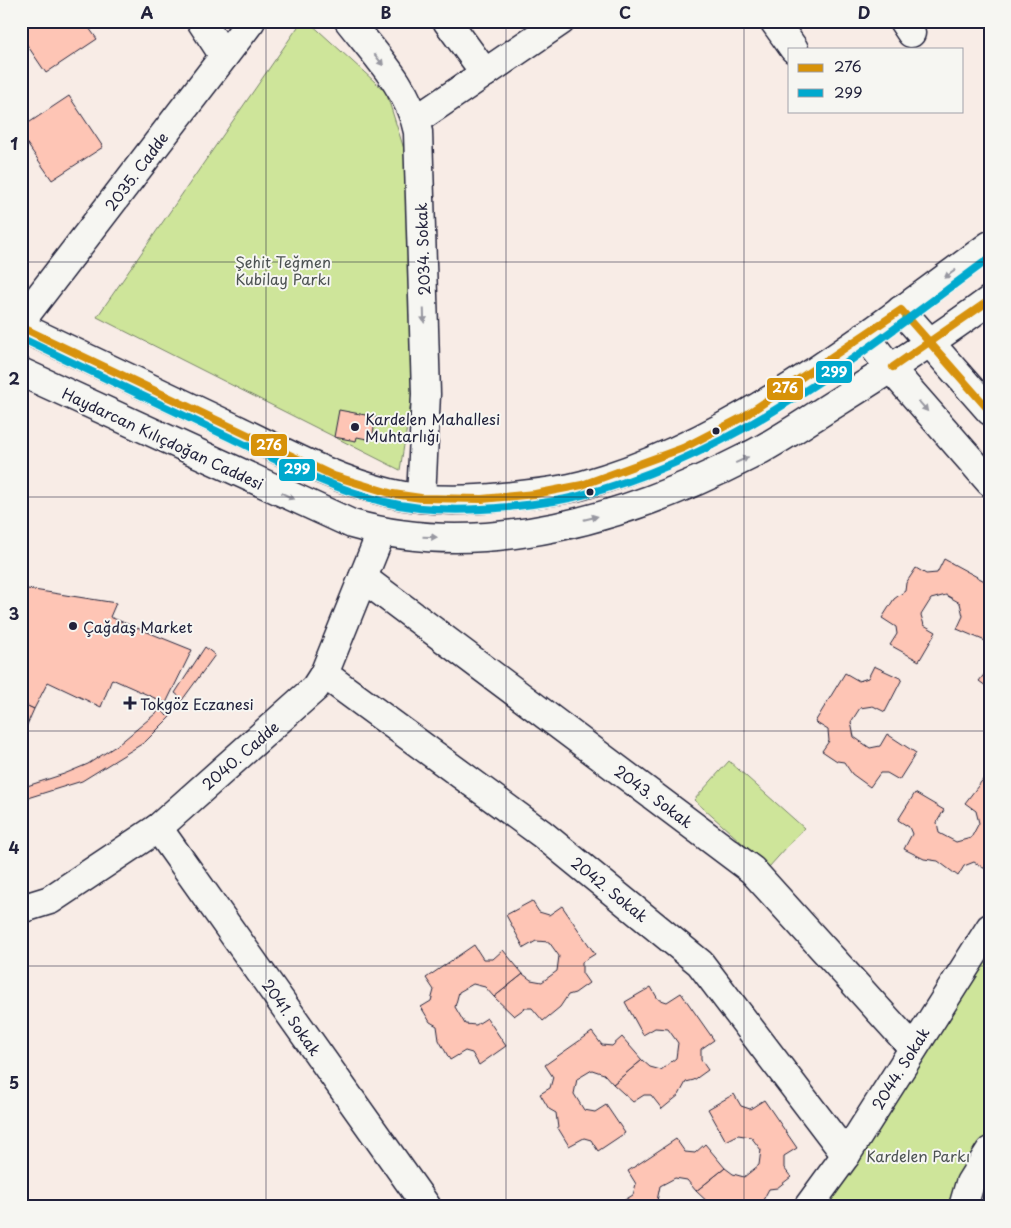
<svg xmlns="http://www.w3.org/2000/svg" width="1011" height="1228" viewBox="0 0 1011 1228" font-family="'Playpen Sans',sans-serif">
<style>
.green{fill:#cee59a;stroke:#78846a}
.building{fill:#fec5b5;stroke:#22223b}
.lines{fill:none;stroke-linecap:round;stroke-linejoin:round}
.minor-casing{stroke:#22223b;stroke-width:31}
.tertiary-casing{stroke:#22223b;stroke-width:31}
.secondary-casing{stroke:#22223b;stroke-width:31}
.minor{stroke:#f6f6f2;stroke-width:28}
.tertiary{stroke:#f6f6f2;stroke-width:28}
.secondary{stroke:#f6f6f2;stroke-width:28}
.bus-1-casing{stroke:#f6f6f2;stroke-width:11}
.bus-2-casing{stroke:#f6f6f2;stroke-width:11}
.bus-1{stroke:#d79209;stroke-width:8}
.bus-2{stroke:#00a9ce;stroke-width:8}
.oneway{fill:#9797a0}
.grid{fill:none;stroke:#22223b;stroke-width:1;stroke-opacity:0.55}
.poi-dot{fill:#22223b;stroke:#f6f6f2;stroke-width:2}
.labels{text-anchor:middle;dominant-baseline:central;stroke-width:4;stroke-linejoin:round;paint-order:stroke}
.street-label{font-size:15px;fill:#22223b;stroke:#f6f6f2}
.park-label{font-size:15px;fill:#4d5353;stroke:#f6f6f2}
.poi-label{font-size:15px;fill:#22223b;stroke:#f6f6f2;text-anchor:start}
.line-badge{stroke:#f6f6f2;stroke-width:2}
.badge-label{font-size:14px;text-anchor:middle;font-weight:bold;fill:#fff}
.neatline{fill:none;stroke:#22223b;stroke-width:2}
.grid-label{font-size:16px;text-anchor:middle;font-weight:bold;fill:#22223b}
</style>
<rect width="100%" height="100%" fill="#f8ece6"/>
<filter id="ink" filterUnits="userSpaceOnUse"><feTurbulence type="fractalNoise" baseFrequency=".02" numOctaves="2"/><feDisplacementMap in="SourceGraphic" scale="10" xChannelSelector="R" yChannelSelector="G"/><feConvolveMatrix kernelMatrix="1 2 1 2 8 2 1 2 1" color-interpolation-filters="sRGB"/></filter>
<g filter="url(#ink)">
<g class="green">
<path d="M302 21H308L386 92 404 149 415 377 400 470 97 317Z"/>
<path d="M729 761 804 828 769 867 694 800Z"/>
<path d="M990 949V1128L949 1207H824Z"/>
</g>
<g class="building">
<path d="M21 21H84L97 39 46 73 21 36Z"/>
<path d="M69 96 103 147 52 180 21 135V128Z"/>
<path d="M339 410 376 417 372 440 357 437 356 441 334 437Z"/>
<path d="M944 559 990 584V596L987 601 990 607V643L957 629 963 616 960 603 946 595 931 599 921 615 924 625 936 632 919 661 890 645 897 634 896 627 882 618 894 599 905 591 906 583 916 568 926 574 937 573Z"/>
<path d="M21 588 116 603 110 617 192 650 166 703 112 679 101 707 48 682 34 709 21 703Z"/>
<path d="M205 647 215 655 169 718 145 742 82 781 21 800V788L64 774 88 764 119 744 161 709 167 716 180 697 175 693Z"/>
<path d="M874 666 902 679 885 712 873 706 860 708 851 722 854 737 870 748 880 746 887 734 916 753 899 780 887 773H880L870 787 852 774 844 762 837 761 822 751 829 741 828 730 815 722 845 673 859 681 868 678Z"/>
<path d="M990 667V689L979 681Z"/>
<path d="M21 703 34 709 23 734 21 733Z"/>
<path d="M988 773 990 775V866L987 870 974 862 964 866 958 876 938 861 924 859 904 849 912 834 909 827 898 820 915 793 944 810 937 822 939 833 956 842 971 838 979 823 976 811 965 803Z"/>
<path d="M532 901 539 912 549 915 562 906 595 954 582 962V973L589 983 575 993 568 995 560 1007 543 1021 532 1008H525L514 1016 494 997 523 974 531 980 542 982 557 971 559 956 549 942 536 941 524 948 506 915Z"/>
<path d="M474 945 483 959H493L503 950 523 974 494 997 485 987 473 984 459 992 455 1007 465 1024 476 1025 487 1018 506 1046 479 1065 472 1053 465 1051 450 1060 439 1040 437 1026 430 1022 421 1007 431 1001 434 990 426 978Z"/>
<path d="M651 987 658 999 667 1002 681 993 714 1040 701 1049V1060L708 1070 694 1080 686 1082 679 1095 662 1109 651 1095H644L633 1102 613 1084 642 1060 650 1067 661 1070 676 1058 678 1043 668 1029 655 1028 643 1035 625 1002Z"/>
<path d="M592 1032 602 1045 612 1046 622 1037 642 1060 613 1084 604 1074 592 1070 577 1079 574 1094 584 1110 595 1112 606 1105 625 1133 598 1151 591 1140 584 1138 569 1146 558 1128 556 1113 549 1109 540 1094 550 1088 553 1077 545 1065Z"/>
<path d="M734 1094 741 1106 750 1109 764 1100 797 1148 784 1156V1168L791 1177 777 1188 769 1189 762 1202 756 1207H738L734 1202H727L720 1207H713L696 1191 725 1168 733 1174 744 1177 759 1165 761 1150 751 1137 738 1135 726 1141 708 1109Z"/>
<path d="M676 1139 685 1152 695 1153 705 1144 725 1168 696 1191 687 1180 675 1178 660 1186 657 1201 660 1207H626L623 1201 633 1195 636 1184 628 1171Z"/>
</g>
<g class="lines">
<defs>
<g id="minor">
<path d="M201 21 224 56"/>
<path d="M349 21C375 54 410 90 418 132L426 394 421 498"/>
<path d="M447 21 485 73"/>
<path d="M774 21 794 49"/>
<path d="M903 21 911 33"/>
<path d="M416 120 561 21"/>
<path d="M363 578 752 870 913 1048"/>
<path d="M324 674 542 834 700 963 846 1155"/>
<path d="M158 828 427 1207"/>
<path d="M808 1207 846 1155 990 928"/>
<path d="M963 1207 970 1183 990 1151"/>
</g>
<g id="tertiary">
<path d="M21 321 251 21"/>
<path d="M21 909 50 900 158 828 315 688 324 674 381 533"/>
</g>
<g id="secondary">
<path d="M901 310 990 411"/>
<path d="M21 327C93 361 164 395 236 429 286 453 335 480 390 493 426 502 466 501 503 497 529 494 557 492 583 485 732 444 866 336 990 245"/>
<path d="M865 336 891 369 990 482"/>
<path d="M21 372 352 524C485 562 630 517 749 456 779 441 807 421 836 403 889 370 940 337 990 300"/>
</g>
</defs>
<use href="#minor" class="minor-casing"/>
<use href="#tertiary" class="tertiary-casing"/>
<use href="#secondary" class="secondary-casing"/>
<use href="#minor" class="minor"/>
<use href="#tertiary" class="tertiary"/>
<use href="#secondary" class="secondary"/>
<defs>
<g id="bus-1">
<path d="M21 327 334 476 393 494 421 498 482 499 535 494 582 485 683 448 743 417 901 310 990 411"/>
<path d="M893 367 990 300"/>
</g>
<path id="bus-2" d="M21 338C91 371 161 404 231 438 281 462 330 488 385 502 425 512 467 511 508 507 533 504 558 502 582 495 736 456 865 350 990 258"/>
</defs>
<use href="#bus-1" class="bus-1-casing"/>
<use href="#bus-2" class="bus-2-casing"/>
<use href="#bus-1" class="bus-1"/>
<use href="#bus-2" class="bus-2"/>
</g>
<defs><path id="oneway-solid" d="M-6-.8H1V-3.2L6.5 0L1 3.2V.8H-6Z" transform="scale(1.25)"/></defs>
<g class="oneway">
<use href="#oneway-solid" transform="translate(379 60) rotate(52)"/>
<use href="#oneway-solid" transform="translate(950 274) rotate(144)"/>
<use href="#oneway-solid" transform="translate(424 316) rotate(88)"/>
<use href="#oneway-solid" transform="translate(923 406) rotate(49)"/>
<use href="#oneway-solid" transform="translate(742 460) rotate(-25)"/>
<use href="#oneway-solid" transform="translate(288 496) rotate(25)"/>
<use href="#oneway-solid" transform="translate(591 518) rotate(-14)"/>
<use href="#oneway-solid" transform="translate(430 537) rotate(2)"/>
</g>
</g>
<path class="grid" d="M266 21V1207M506 21V1207M744 21V1207M21 262H990M21 497H990M21 731H990M21 966H990"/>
<g class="poi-dot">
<circle cx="355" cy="427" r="5"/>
<circle cx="716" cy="431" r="4.5"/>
<circle cx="590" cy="492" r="4.5"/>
<circle cx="73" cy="626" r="5"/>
<path d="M127.5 695.5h5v5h5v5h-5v5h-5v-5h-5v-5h5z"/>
</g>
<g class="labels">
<g class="street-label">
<text transform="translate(136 171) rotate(-53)">2035. Cadde</text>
<text transform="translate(422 249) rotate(-92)">2034. Sokak</text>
<text transform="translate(163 438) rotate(25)">Haydarcan Kılıçdoğan Caddesi</text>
<text transform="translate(240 755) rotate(-41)">2040. Cadde</text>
<text transform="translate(654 796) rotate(37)">2043. Sokak</text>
<text transform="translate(610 889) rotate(39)">2042. Sokak</text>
<text transform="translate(292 1017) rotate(55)">2041. Sokak</text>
<text transform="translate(900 1068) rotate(-58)">2044. Sokak</text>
</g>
<g class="park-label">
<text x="283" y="261">Şehit Teğmen<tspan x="283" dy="17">Kubilay Parkı</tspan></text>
<text x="918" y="1155">Kardelen Parkı</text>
</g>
<g class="poi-label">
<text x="365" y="418">Kardelen Mahallesi<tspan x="365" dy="17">Muhtarlığı</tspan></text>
<text x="83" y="626">Çağdaş Market</text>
<text x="140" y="703">Tokgöz Eczanesi</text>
</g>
</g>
<g class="line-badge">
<rect x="815" y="360" width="38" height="24" rx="5" fill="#00a9ce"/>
<rect x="766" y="377" width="38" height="24" rx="5" fill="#d79209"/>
<rect x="250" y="433" width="38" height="24" rx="5" fill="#d79209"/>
<rect x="278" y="458" width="38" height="24" rx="5" fill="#00a9ce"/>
</g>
<g class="badge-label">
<text x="834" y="377">299</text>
<text x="785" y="393">276</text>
<text x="269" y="450">276</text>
<text x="297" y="474">299</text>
</g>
<rect width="1011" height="1228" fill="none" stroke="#f6f6f2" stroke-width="55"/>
<rect x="788" y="48" width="175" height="65" fill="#f6f6f2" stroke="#a1a1a9"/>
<rect x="798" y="64" width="25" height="8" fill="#d79209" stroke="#a1a1a9"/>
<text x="834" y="72" font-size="15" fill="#22223b">276</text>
<rect x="798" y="89" width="25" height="8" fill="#00a9ce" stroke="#a1a1a9"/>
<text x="834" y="98" font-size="15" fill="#22223b">299</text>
<rect x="28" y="28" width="956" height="1172" class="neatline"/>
<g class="grid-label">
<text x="147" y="19">A</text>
<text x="386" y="19">B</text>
<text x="625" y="19">C</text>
<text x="864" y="19">D</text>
<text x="14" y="150">1</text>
<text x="14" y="385">2</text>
<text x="14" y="620">3</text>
<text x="14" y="854">4</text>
<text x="14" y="1089">5</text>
</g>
</svg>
